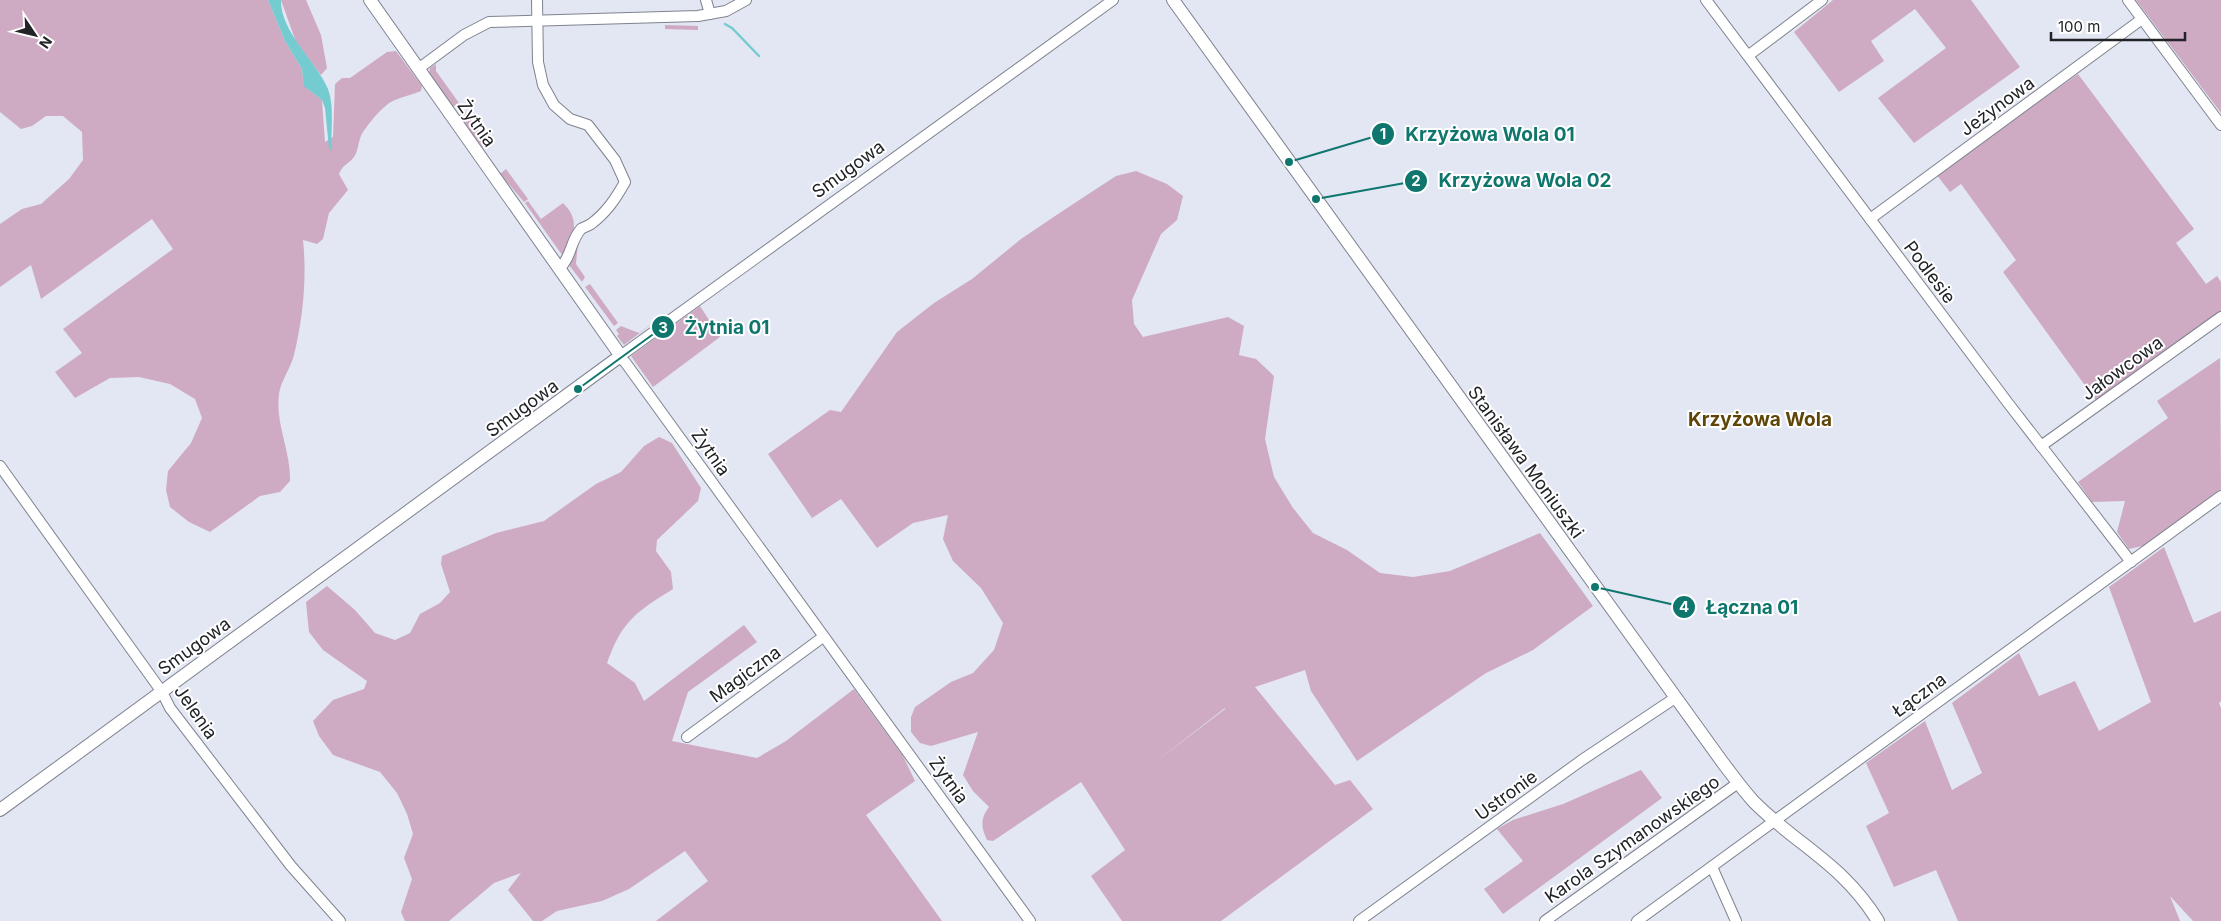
<svg xmlns="http://www.w3.org/2000/svg" width="2221" height="921" viewBox="0 0 2221 921" font-family="Inter,sans-serif">
<style>
.green{fill:#cfaac3;fill-rule:evenodd}
.water{fill:#74cbd0}
.lines{fill:none;stroke-linecap:round;stroke-linejoin:round}
.stream{stroke:#74cbd0;stroke-width:2.5}
.minor-casing{stroke:#7e838e;stroke-width:12}
.tertiary-casing{stroke:#7e838e;stroke-width:14}
.minor{stroke:#fff;stroke-width:10}
.tertiary{stroke:#fff;stroke-width:12}
.labels{text-anchor:middle;dominant-baseline:central;stroke-width:4;stroke-linejoin:round;paint-order:stroke}
.street-label{font-size:18px;fill:#212327;stroke:#fff}
.neighbourhood-label{font-size:19px;font-weight:bold;fill:#604508;stroke:#fff}
.leader{fill:none;stroke:#0f766e;stroke-width:2}
.callout-dot{fill:#0f766e;stroke:#fff;stroke-width:2}
.mark-label{font-size:15px;text-anchor:middle;font-weight:bold;fill:#fff}
.callout-label{font-size:19px;text-anchor:middle;font-weight:bold;fill:#0f766e;stroke:#fff;stroke-width:4;stroke-linejoin:round;paint-order:stroke}
</style>
<rect width="100%" height="100%" fill="#e2e7f3"/>
<g class="green">
<path d="M0 0H268L285 41 302 69 303 79 308 89 322 100 325 142 333 137 335 84 342 78H350L387 52 396 51 422 86 421 91C412 95 404 96 395 100 384 104 370 122 363 132 358 139 359 150 354 157 349 164 343 164 339 174L348 190 329 213 323 239 317 244 303 240C307 278 303 318 294 355 291 368 281 380 279 394 275 424 291 451 290 481L280 492 260 496 210 532 189 522 170 507 166 490 168 471 191 443 202 418 195 399 170 384 139 377 110 378 75 398 55 372 82 353 63 329 173 249 152 219 41 299 31 265 0 287V224L22 209 41 204 69 179 83 160 82 132 63 116H46L32 126 21 129 0 112Z"/>
<path d="M281 0H306L321 35 327 68 321 75 296 42Z"/>
<path d="M1833 0H1971L2020 67 1914 143 1878 98 1946 48 1915 9 1871 41 1884 61 1839 92 1794 32Z"/>
<path d="M2136 0H2221V113Z"/>
<path d="M665 25 698 26V30L665 29Z"/>
<path d="M436 64V71L459 103 453 107 429 73 430 68Z"/>
<path d="M2078 74 2194 229 2176 243 2206 284 2217 276 2221 282V311L2097 402 2003 272 2016 260 1961 184 1950 192 1936 174Z"/>
<path d="M465 111 487 144 482 147 459 115Z"/>
<path d="M506 169 528 199 524 202 500 174Z"/>
<path d="M1136 171 1167 184 1183 196 1177 220 1161 234 1132 300 1134 324 1143 337 1228 317 1244 326 1239 355 1256 359 1274 376 1265 439 1274 477 1293 508 1313 533 1347 550 1380 573 1413 577 1450 571 1540 533 1593 606 1533 650 1486 673 1357 761 1311 691 1305 670 1255 687 1335 785 1350 780 1373 809 1221 921H1122L1091 876 1125 850 1081 782 993 841 987 840C981 827 980 819 989 807L973 791 963 775 978 732 931 746 920 743 911 732V717L915 707 951 682 973 673 994 650 1003 623 981 588 953 561 943 539 948 515 913 523 877 548 841 499 812 518 768 454 830 410 841 412 897 332 934 303 972 279 1021 239 1061 212 1116 176ZM1225 708V709L1149 767Z"/>
<path d="M528 201 541 219 563 203C582 221 572 237 565 259L525 203Z"/>
<path d="M578 241 576 264 585 277 582 282 569 265Z"/>
<path d="M590 284 618 323 614 326 585 287Z"/>
<path d="M700 306 720 337 653 387 631 356Z"/>
<path d="M657 320 624 345 617 336 619 334 616 330 621 326 639 333Z"/>
<path d="M2220 358 2221 489 2147 545 2129 549 2117 532 2125 501 2092 502 2078 482 2168 418 2157 401Z"/>
<path d="M659 437 672 443 701 488 698 501 657 540 656 551 671 572 673 589C636 612 622 621 607 663L635 683 644 701 744 625 757 642 688 692 672 741 757 758 786 741 854 689 903 756 915 781 866 815 942 921H656L708 881 685 851 629 889 602 901 557 911 542 921H533L508 890 521 873 494 883 449 921H405L401 912 412 879 404 858 413 834 407 814 397 793 380 772 333 755 319 736 313 721 333 700 364 689 367 681 323 650 309 632 306 602 327 586 355 610 375 633 395 640 410 633 420 614 440 603 450 592 441 564 442 556 496 533 544 521 596 484 621 472 644 446Z"/>
<path d="M2164 547 2194 623 2221 611V701L2219 703 2221 708V921H2193L2170 896 2180 921H1958L1936 870 1894 887 1866 826 1889 813 1866 763 1925 721 1952 790 1982 773 1952 703 2019 653 2039 696 2075 681 2099 731 2151 702 2109 587Z"/>
<path d="M1641 770 1662 798 1503 914 1484 889 1523 861 1497 829 1513 820 1563 804Z"/>
</g>
<path class="water" d="M268 0H281C280 32 317 62 328 89 335 108 330 130 332 151L329 148 325 108 322 100 304 86 302 69 285 41Z"/>
<g class="lines">
<path class="stream" d="M725 24 732 28 759 56"/>
<defs>
<g id="minor">
<path d="M537 0 538 62 543 85 554 105 570 119 588 125 615 160 625 182C616 198 607 212 591 224 588 226 584 227 581 229 570 241 572 257 559 269"/>
<path d="M706 0 710 14"/>
<path d="M1706 0 2008 403 2131 562"/>
<path d="M2128 0 2221 125"/>
<path d="M1749 55 1822 0"/>
<path d="M418 69 464 35 489 22 698 16 726 11 746 0"/>
<path d="M1870 219 2142 19"/>
<path d="M2041 446 2221 317"/>
<path d="M0 466 162 692 170 708 291 866 340 921"/>
<path d="M687 737 823 637"/>
<path d="M1712 867 1736 921"/>
<path d="M1030 921 625 362 619 357 1113 0"/>
<path d="M1359 921 1582 760 1675 698"/>
<path d="M1545 921 1738 783"/>
<path d="M1637 921 2221 496"/>
</g>
<g id="tertiary">
<path d="M1173 0 1723 763C1733 776 1743 790 1754 802 1798 846 1843 864 1878 921"/>
<path d="M0 810 619 357 618 352 370 0"/>
</g>
</defs>
<use href="#minor" class="minor-casing"/>
<use href="#tertiary" class="tertiary-casing"/>
<use href="#minor" class="minor"/>
<use href="#tertiary" class="tertiary"/>
</g>
<g class="labels">
<g class="street-label">
<text transform="translate(1997 106) rotate(-36)">Jeżynowa</text>
<text transform="translate(477 123) rotate(55)">Żytnia</text>
<text transform="translate(848 169) rotate(-36)">Smugowa</text>
<text transform="translate(1930 272) rotate(53)">Podlesie</text>
<text transform="translate(2122 368) rotate(-36)">Jałowcowa</text>
<text transform="translate(522 408) rotate(-36)">Smugowa</text>
<text transform="translate(711 452) rotate(55)">Żytnia</text>
<text transform="translate(1526 462) rotate(54)">Stanisława Moniuszki</text>
<text transform="translate(194 646) rotate(-36)">Smugowa</text>
<text transform="translate(745 674) rotate(-36)">Magiczna</text>
<text transform="translate(1919 695) rotate(-36)">Łączna</text>
<text transform="translate(196 712) rotate(55)">Jelenia</text>
<text transform="translate(949 780) rotate(54)">Żytnia</text>
<text transform="translate(1506 795) rotate(-36)">Ustronie</text>
<text transform="translate(1632 839) rotate(-35)">Karola Szymanowskiego</text>
</g>
<g class="neighbourhood-label">
<text x="1760" y="419">Krzyżowa Wola</text>
</g>
</g>
<path class="leader" d="M1289 162L1383 134M1316 199L1416 181M578 389L663 327M1595 587L1684 607"/>
<g class="callout-dot">
<circle cx="1289" cy="162" r="5"/>
<circle cx="1316" cy="199" r="5"/>
<circle cx="578" cy="389" r="5"/>
<circle cx="1595" cy="587" r="5"/>
<circle cx="1383" cy="134" r="12"/>
<circle cx="1416" cy="181" r="12"/>
<circle cx="663" cy="327" r="12"/>
<circle cx="1684" cy="607" r="12"/>
</g>
<g class="mark-label">
<text x="1383" y="139">1</text>
<text x="1416" y="186">2</text>
<text x="663" y="333">3</text>
<text x="1684" y="612">4</text>
</g>
<g class="callout-label">
<text x="1490" y="141">Krzyżowa Wola 01</text>
<text x="1525" y="187">Krzyżowa Wola 02</text>
<text x="727" y="334">Żytnia 01</text>
<text x="1752" y="614">Łączna 01</text>
</g>
<g transform="translate(35 35) rotate(125)" stroke="#ffffff" stroke-width="4" paint-order="stroke">
<path d="M0-4L9 19L0 12L-9 19Z" fill="#212327"/>
<text y="-8" font-size="14" font-weight="bold" text-anchor="middle" fill="#212327">N</text>
</g>
<path d="M2051 32v8h134v-8" fill="none" stroke="#212327" stroke-width="2.5"/>
<text x="2058" y="32" font-size="15" fill="#212327" stroke="#ffffff" stroke-width="4" paint-order="stroke">100 m</text>
</svg>
